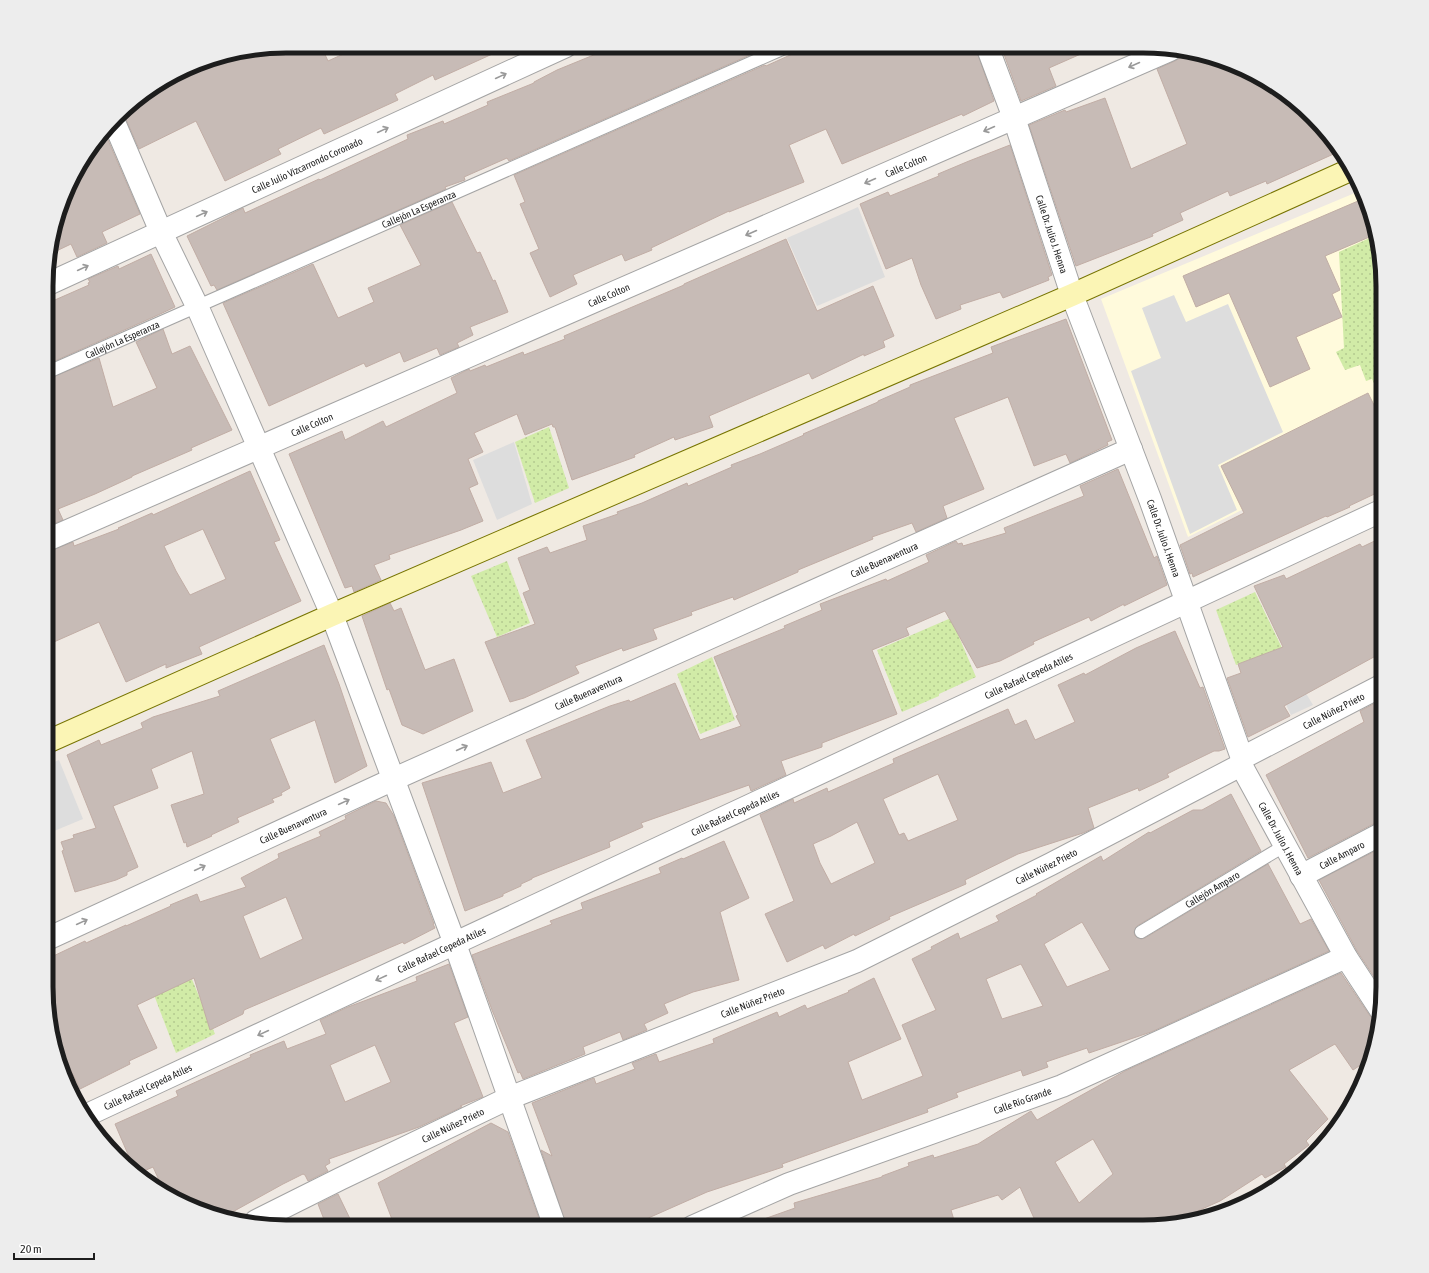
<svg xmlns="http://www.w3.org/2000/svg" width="1429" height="1273" viewBox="0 0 1429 1273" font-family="'Asap Condensed',sans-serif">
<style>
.education{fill:#fffadc}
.grass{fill:url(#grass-dots)}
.parking{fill:#ddd}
.building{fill:#c7bbb6;stroke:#c1ada5;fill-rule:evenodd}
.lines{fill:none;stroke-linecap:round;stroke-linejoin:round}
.lane-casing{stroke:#a4a4a4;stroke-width:14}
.street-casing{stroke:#a4a4a4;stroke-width:24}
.secondary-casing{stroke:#777402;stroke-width:24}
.lane{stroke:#fff;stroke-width:12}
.street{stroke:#fff;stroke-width:22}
.secondary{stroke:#fbf5b5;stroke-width:22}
.oneway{stroke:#999}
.labels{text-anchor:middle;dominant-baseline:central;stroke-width:4;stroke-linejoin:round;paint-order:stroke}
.street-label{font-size:10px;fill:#1d1d1d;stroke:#fff}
.rim{fill:none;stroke:#1d1d1d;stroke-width:5}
</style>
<defs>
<pattern id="grass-dots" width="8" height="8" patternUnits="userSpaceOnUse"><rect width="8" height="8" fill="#d1eba7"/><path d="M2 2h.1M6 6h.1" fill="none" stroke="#b3c98f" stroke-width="1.8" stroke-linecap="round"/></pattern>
</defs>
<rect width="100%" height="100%" fill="#efe9e3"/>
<path class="education" d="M1362 190 1365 194 1382 270 1383 439 1188 537 1101 299Z"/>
<g class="grass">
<path d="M1374 236 1382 270 1383 390 1378 392 1372 379 1366 381 1360 365 1345 370 1336 352 1344 348 1339 252Z"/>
<path d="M549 427 569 488 535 503 515 442Z"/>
<path d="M507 561 530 623 497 637 471 576Z"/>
<path d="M1255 592 1282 648 1236 665 1216 610Z"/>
<path d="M951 618 976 677 939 694V696L902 712 877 650Z"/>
<path d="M712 657 735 720 700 734 677 674Z"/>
<path d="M188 970 215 1034 176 1053 151 987Z"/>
</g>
<g class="parking">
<path d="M858 207 885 277 817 306 787 238Z"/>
<path d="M1174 295 1186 322 1228 304 1283 432 1218 465 1237 510 1190 534 1131 371 1161 358 1142 308Z"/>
<path d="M514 442 532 504 497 520 473 460Z"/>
<path d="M1281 652 1313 705 1291 715 1264 658Z"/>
<path d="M59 760 83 819 47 834V765Z"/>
</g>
<g class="building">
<path d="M286 46H321L328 61 361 46H510L435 80 433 75 395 94 398 100 324 134 321 128 278 149 281 154 225 181 196 121 139 149 125 117 122 113 128 106 209 59Z"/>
<path d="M598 46H757L759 51 509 161 507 158 464 177 465 180 445 187 446 189 217 290 214 285 211 286 187 236 243 208 245 213 319 179 320 180 408 139 407 135 443 121 444 124 488 105 487 102 534 83V82L557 70 601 52Z"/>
<path d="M810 46H975L994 101 963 116 962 114 842 164 826 129 789 145 804 182 729 212V211L651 248 652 250 625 261 622 254 573 275 577 284 550 297 530 253 539 249 520 204 525 202 514 175 765 65 766 66Z"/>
<path d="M1001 46H1099L1049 68 1056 86 1021 101Z"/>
<path d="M1182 53 1249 71 1323 128 1338 152 1267 184 1266 181 1230 196 1228 191 1180 213 1183 220 1152 234 1153 236 1076 266 1029 125 1065 110 1066 112 1105 98 1131 169 1187 144 1157 69 1175 61 1180 58Z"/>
<path d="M105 133 140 214 102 232 107 243 77 257 71 244 48 255 78 166Z"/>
<path d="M1010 145 1052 275 1048 277 1049 280 1003 298 1000 292 960 305 961 309 936 319 921 285 912 258 886 269 860 204 888 192 890 196 939 176 938 174 969 161Z"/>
<path d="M1365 198 1374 235 1325 256 1340 290 1332 294 1342 317 1296 337 1310 369 1270 387 1229 293 1196 307 1183 276Z"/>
<path d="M452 202 477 253 480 252 493 281 495 280 508 312 470 327 473 335 457 343 459 347 440 355 437 348 404 362 400 352 366 367 364 363 269 406 223 303 313 264 338 318 374 302 368 288 421 265 400 225Z"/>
<path d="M786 239 817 311 873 286 894 336 883 341 885 347 864 356V354L812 379 809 373 709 416 713 427 675 440 674 437 634 455 635 457 572 480 555 427H553L552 424 525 435 517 414 474 433 483 452 468 459 478 484 469 488 483 521 461 530 389 555 390 559 374 565 381 580 354 592 352 586 345 588 289 454 342 431 345 440 383 421 386 427 457 393 451 378 469 369 470 371 485 365 486 367 523 352 524 355 565 339 564 336 684 285V284Z"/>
<path d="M151 254 175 307 158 315 48 364V303L89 285 88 283 90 282 88 279 118 266 119 269Z"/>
<path d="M1066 319 1112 440 1107 442 1108 445 1070 463 1066 454 1034 466 1008 397 954 418 984 489 943 506 947 518 916 532 912 523 872 537 873 539 798 570V572L734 600 733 597 691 612 692 615 653 629 657 639 623 651 622 648 575 666 579 673 524 698 510 702 485 642 535 624 523 593 530 590 518 558 547 547 550 553 587 540 583 526 618 514 617 512 642 503 687 483 688 486 732 467 731 465 760 454 804 435 803 434 878 402V401L910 387V385L993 353 991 347Z"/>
<path d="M163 329 172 354 190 346 232 430 191 448 192 450 132 476V477L95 494 58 509 63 520 48 526V379L99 358 113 407 157 388 136 342Z"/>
<path d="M1368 393 1383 423V490L1349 506 1350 507 1327 517 1326 516 1193 577 1192 573 1190 574 1180 545 1244 513 1221 466Z"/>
<path d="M1118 469 1154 558 1157 556 1167 585 1124 606V604L1091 621 1089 617 1033 642 1034 644 1000 661 977 668 945 611 906 628 909 635 872 650 897 714 822 743V747L781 761 786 775 751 791 749 785 641 823 643 827 609 842 610 847 532 878V879L521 884V886L503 894V896L465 911 422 783 491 762 503 793 542 778 526 740 610 706 629 700 630 702 675 683 700 740 741 726 736 716 738 715 714 657 785 628 784 626 822 610 820 604 886 579 887 581 929 562 926 555 956 541 958 544 962 543 963 546 1006 533 1004 528 1084 496 1080 486Z"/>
<path d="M250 471 280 540 274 542 301 601 199 647 202 654 166 668V664L126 682 99 622 47 645V552L73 542 74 546 119 529 118 528 152 513 153 515ZM203 529 226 579 190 595 176 571 164 546Z"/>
<path d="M1383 537V652L1284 706 1290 716 1248 737 1227 678 1241 673 1238 664 1283 647 1254 586 1284 575 1286 579 1360 544 1362 547Z"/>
<path d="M390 603 394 611 401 608 425 670 454 659 473 711 423 734 402 725 389 689 387 690 362 616Z"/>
<path d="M1175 631 1200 688 1203 687 1225 749 1219 751H1214L1179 768 1167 774 1169 777 1139 791 1138 788 1088 808 1094 828 1083 833 1018 854 965 880 966 884 889 917 890 919 855 936 854 934 825 949 823 945 787 962 765 914 794 901 760 815 793 799 794 803 827 788 828 792 894 763 893 759 1008 709 1015 725 1026 720 1035 740 1075 722 1058 685 1084 673 1085 675 1136 648ZM938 774 958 820 908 841 904 833 899 835 883 799ZM857 822 875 863 831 884 820 863 813 844 831 836Z"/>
<path d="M324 645 339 684 367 766 335 783 315 720 270 739 290 788 281 793 282 795 272 799 274 802 237 818 239 822 211 835 212 836 187 847 186 842 184 843 171 805 204 794 192 751 151 769 158 788 113 806 138 867 127 872V875L116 880 75 892 62 851 64 850 61 842 74 838 73 835 96 828 67 755 99 740 101 745 143 728 141 723 153 717 220 696 218 691Z"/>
<path d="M1383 699V821L1377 822 1308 858 1266 775 1364 722 1360 711Z"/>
<path d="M1231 794 1261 851 1137 926 1134 932 1135 936 1141 939 1145 938 1268 864 1300 924 1311 919 1329 951 1151 1032 1089 1053 1087 1048 1046 1062 1048 1067 1023 1076 1021 1070 956 1093 958 1097 927 1109 928 1112 782 1164 783 1167 707 1192 628 1227H567L541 1150 552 1156 532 1103 594 1078 596 1084 635 1069 632 1063 656 1054 659 1062 714 1043 713 1039 777 1012 779 1017 805 1005 807 1009 849 992 848 991 874 978 901 1039 848 1062 862 1100 923 1076 902 1025 936 1010 912 959 932 949 931 947 958 933 960 939 999 921 996 916 1037 895 1036 894 1101 856 1103 861 1149 832 1150 833 1193 810H1202ZM1082 922 1110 970 1067 987 1044 944ZM1021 964 1043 1006 1002 1019 986 979Z"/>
<path d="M376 801 386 803 394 816 434 924H433L435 928 404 944 403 942 244 1010 243 1014 210 1030 194 978 137 1005 157 1048 129 1061 130 1064 80 1089 68 1064 62 1068 46 1002 47 959 85 941 86 943 126 925V926L171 906 170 905 197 894 200 902 246 887 241 878 279 858 278 854 321 836 319 832 346 819 345 816ZM286 897 303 939 260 959 243 916Z"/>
<path d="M724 841 749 898 720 912 739 980 693 992 664 1004 668 1013 644 1024 647 1030 623 1040 620 1032 583 1047 585 1054 523 1079 520 1072 518 1073 492 1010 472 955 552 924 550 921 583 909 581 903 661 873 659 868 682 858 683 859Z"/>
<path d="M1383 847V984L1380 986 1357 951 1319 880Z"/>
<path d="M449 964 468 1017 454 1023 483 1097 460 1106 462 1107 419 1127 329 1159 330 1163 325 1166 328 1171 308 1181 305 1175 303 1174 283 1184 227 1215 194 1209 164 1191 153 1167 137 1174 136 1173 115 1124 178 1096 176 1091 251 1057 250 1055 284 1041 287 1049 326 1034 320 1020 348 1007 417 981 416 977ZM375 1045 391 1082 345 1102 330 1065Z"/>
<path d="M1341 973 1370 1016 1378 1023 1375 1049 1371 1058 1353 1070 1335 1044 1289 1070 1328 1119 1306 1141 1309 1145 1284 1164 1286 1167 1265 1178 1262 1174 1220 1201 1166 1225 1158 1226 1038 1227 1020 1187 1002 1200 998 1195 951 1210 956 1227H750V1224L795 1208 794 1203 882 1177V1176L909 1166 908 1163 933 1155 934 1158 978 1144 1031 1111 1037 1120 1125 1071ZM1093 1139 1113 1174 1079 1203 1055 1162Z"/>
<path d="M491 1123 508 1132 542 1227H395L378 1183Z"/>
<path d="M338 1194 354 1227H327L318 1204Z"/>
</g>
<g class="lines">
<defs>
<g id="lane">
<path id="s1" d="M48 372 789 46"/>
<path id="s2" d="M1141 932 1284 846"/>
</g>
<g id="street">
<path id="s3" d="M987 46 1014 118 1072 295 1150 499 1242 758 1241 765 1346 957 1380 1009"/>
<path d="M114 122 161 232 197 306 332 615 455 944 555 1227"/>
<path id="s4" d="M48 284 566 46"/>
<path id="s5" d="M47 540 1170 50"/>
<path id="s6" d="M1242 758 1383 685"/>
<path id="s7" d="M1301 876 1383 833"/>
<path id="s8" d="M47 939 394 779 1131 449"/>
<path id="s9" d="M87 1115 1383 510"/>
<path id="s10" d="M256 1221 340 1179 509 1098 857 961 1051 864 1241 765"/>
<path id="s11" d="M692 1227 789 1184 1062 1086 1346 957"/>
</g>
<path id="secondary" d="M47 742 332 615 1072 295 1350 170"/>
</defs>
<use href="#lane" class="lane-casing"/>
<use href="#street" class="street-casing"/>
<use href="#secondary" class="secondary-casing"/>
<use href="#lane" class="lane"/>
<use href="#street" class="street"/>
<use href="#secondary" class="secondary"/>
</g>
<defs><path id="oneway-shaft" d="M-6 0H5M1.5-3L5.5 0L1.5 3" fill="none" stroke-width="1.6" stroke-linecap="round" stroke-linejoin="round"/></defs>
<g class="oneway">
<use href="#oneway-shaft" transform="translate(1134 65) rotate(156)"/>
<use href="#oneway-shaft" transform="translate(501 76) rotate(-25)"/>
<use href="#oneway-shaft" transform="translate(989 129) rotate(156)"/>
<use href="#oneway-shaft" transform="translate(383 130) rotate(-25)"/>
<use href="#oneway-shaft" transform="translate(870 181) rotate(156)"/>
<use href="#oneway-shaft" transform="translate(202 214) rotate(-25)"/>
<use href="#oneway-shaft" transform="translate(751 233) rotate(156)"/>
<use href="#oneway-shaft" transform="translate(83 268) rotate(-25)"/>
<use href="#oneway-shaft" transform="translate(462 748) rotate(-24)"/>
<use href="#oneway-shaft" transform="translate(344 802) rotate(-25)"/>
<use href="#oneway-shaft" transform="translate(200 868) rotate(-25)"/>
<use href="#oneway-shaft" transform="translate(82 922) rotate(-25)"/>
<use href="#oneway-shaft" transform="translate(381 978) rotate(155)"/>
<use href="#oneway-shaft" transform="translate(263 1033) rotate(155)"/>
</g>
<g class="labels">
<g class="street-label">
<text stroke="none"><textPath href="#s4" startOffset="285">Calle Julio Vizcarrondo Coronado</textPath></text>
<text stroke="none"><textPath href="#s5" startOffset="937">Calle Colton</textPath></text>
<text stroke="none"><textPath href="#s1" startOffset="405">Callejón La Esperanza</textPath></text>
<text stroke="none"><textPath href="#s3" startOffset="199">Calle Dr. Julio J. Henna</textPath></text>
<text stroke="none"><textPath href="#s5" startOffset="613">Calle Colton</textPath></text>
<text stroke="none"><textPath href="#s1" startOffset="81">Callejón La Esperanza</textPath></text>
<text stroke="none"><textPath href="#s5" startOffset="289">Calle Colton</textPath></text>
<text stroke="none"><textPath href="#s3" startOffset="523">Calle Dr. Julio J. Henna</textPath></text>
<text stroke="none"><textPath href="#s8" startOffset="919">Calle Buenaventura</textPath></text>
<text stroke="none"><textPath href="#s9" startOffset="1039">Calle Rafael Cepeda Atiles</textPath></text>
<text stroke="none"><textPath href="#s8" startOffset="595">Calle Buenaventura</textPath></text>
<text stroke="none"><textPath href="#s6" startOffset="103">Calle Núñez Prieto</textPath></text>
<text stroke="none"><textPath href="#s9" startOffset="715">Calle Rafael Cepeda Atiles</textPath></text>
<text stroke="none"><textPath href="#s8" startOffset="271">Calle Buenaventura</textPath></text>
<text stroke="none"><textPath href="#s3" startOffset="847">Calle Dr. Julio J. Henna</textPath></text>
<text stroke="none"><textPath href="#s7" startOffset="46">Calle Amparo</textPath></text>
<text stroke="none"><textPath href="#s10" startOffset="867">Calle Núñez Prieto</textPath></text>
<text stroke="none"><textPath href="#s2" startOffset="83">Callejón Amparo</textPath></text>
<text stroke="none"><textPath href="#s9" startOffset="391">Calle Rafael Cepeda Atiles</textPath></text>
<text stroke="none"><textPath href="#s10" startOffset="543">Calle Núñez Prieto</textPath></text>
<text stroke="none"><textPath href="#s9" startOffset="67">Calle Rafael Cepeda Atiles</textPath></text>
<text stroke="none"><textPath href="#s11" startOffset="354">Calle Río Grande</textPath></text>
<text stroke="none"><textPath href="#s10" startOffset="219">Calle Núñez Prieto</textPath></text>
</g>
</g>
<path d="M0 0H1429V1273H0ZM286 53H1143A233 233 0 0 1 1376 286V987A233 233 0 0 1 1143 1220H286A233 233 0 0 1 53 987V286A233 233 0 0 1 286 53Z" fill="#ededed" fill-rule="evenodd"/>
<path class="rim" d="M286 53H1143A233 233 0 0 1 1376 286V987A233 233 0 0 1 1143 1220H286A233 233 0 0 1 53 987V286A233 233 0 0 1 286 53Z"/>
<path d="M14 1253v6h80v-6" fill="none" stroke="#1d1d1d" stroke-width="2"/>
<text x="20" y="1253" font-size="12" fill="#1d1d1d" stroke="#ffffff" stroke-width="3" paint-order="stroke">20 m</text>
</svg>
